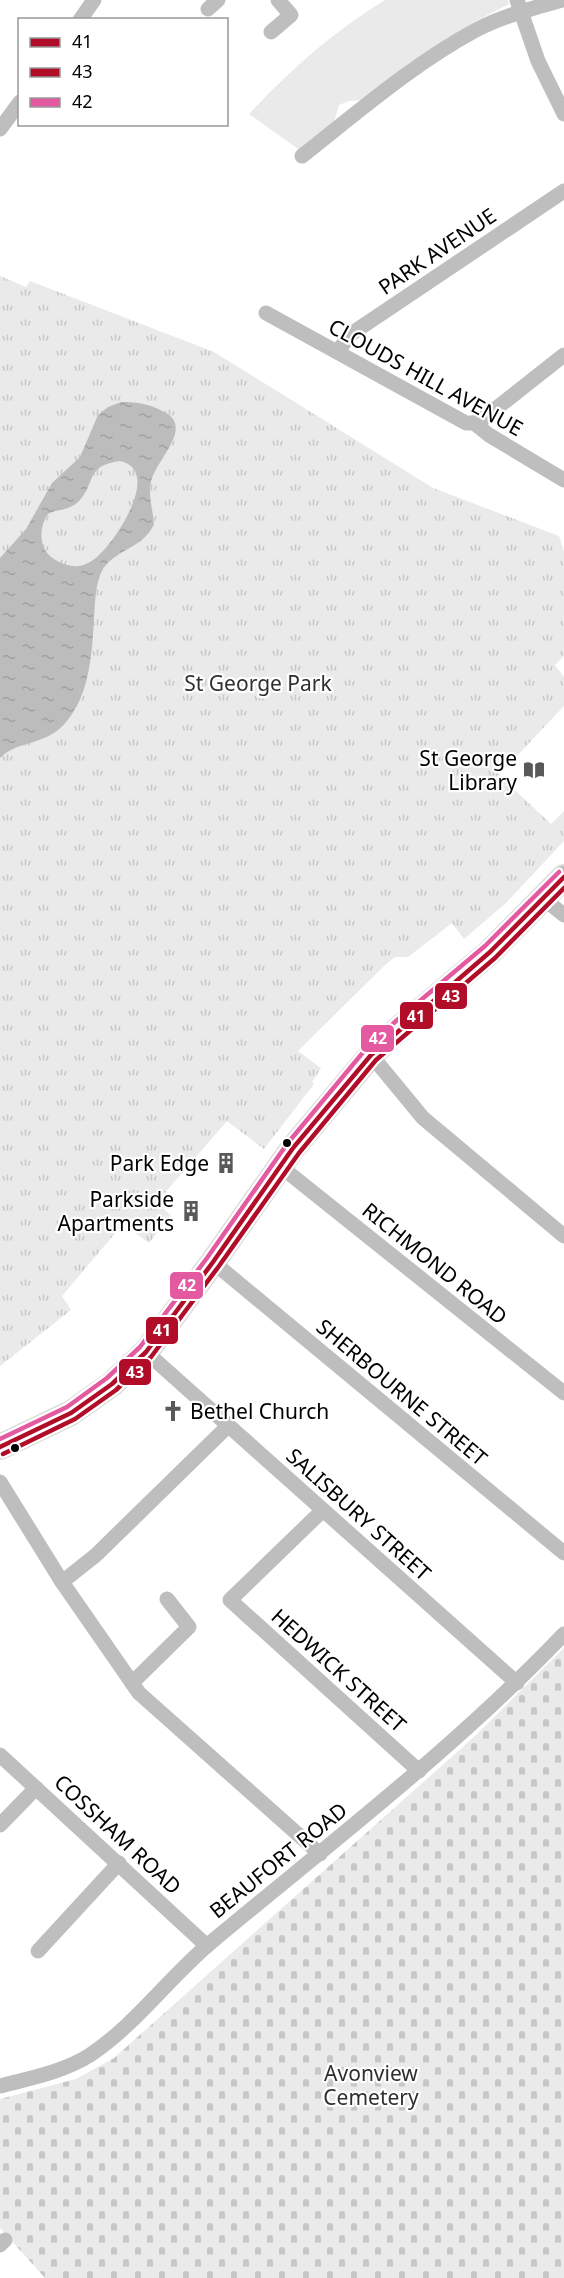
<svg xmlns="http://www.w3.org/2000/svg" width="564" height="2278" viewBox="0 0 564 2278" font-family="'Noto Sans',sans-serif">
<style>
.grass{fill:#eaeaea}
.cemetery{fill:url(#cemetery-stones)}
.park{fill:url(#park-tufts)}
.water{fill:url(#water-ripples);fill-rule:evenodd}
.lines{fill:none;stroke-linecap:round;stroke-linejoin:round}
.primary-casing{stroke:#dbdbdb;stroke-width:26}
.street{stroke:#bebebe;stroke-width:15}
.primary{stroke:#bdbdbd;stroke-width:22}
.bus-1-casing{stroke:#fff;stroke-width:9}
.bus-2-casing{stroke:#fff;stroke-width:9}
.bus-3-casing{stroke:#fff;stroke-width:9}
.bus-1{stroke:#b10d28;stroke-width:4.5}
.bus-2{stroke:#b10d28;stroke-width:4.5}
.bus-3{stroke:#e35aa1;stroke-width:4.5}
.bus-dot{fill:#000;stroke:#fff;stroke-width:2}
.labels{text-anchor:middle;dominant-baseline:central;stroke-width:4.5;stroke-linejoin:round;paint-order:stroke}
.street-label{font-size:21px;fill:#000;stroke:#fff}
.park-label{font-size:21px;fill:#2f2f2f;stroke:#fff}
.poi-label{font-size:21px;fill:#000;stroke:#fff;text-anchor:end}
.line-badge{stroke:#fff;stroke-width:2}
.badge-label{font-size:16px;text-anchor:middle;font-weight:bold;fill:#fff}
</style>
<defs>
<pattern id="cemetery-stones" width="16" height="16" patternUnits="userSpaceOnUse" patternTransform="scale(1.5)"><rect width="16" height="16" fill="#eaeaea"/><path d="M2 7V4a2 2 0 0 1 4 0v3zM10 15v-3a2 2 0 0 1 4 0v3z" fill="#c7c7c7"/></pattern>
<pattern id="park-tufts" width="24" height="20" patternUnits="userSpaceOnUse" patternTransform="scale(1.5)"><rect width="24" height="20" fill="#eaeaea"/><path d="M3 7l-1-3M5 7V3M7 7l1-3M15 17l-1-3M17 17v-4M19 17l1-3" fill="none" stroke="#c7c7c7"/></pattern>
<pattern id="water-ripples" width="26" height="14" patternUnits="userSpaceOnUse" patternTransform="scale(1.5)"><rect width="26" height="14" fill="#bcbcbc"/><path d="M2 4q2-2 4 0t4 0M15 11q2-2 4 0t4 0" fill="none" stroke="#a0a0a0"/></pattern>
</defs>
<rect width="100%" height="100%" fill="#fff"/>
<path class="grass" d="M385 0H508L509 4 478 20 411 62 361 100 349 101 339 105 334 122 301 151 249 114C290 70 334 31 385 0Z"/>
<path class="cemetery" d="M564 1648V2278H45L0 2228V2099L76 2079 114 2058 475 1736Z"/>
<path class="park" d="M0 276 26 287 30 281 214 352 433 488 559 536 564 552V656L555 665 564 677V706L499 775 551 824 564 811V841L506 903 464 939 452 923 408 957H395L384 966 298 1051 321 1068 312 1082 314 1084 264 1149 227 1121 157 1202 171 1216 149 1243 123 1224 62 1296 71 1310 0 1366Z"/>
<path class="water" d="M121 402C138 402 151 404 166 413 193 429 156 459 151 482 148 496 153 510 154 524 144 548 116 549 103 569 95 583 95 604 94 619 92 653 90 693 67 721 46 747 19 739 0 758V558L26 529 52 483 80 457 98 415 108 407ZM120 461C165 470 111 551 90 562 80 568 69 567 59 562 53 559 48 555 45 550 39 539 41 524 48 514 58 508 67 512 78 502 97 483 84 466 120 461Z"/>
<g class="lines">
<defs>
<path id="primary" d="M0 1447 71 1413 112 1384 146 1352 213 1262 293 1148 371 1055 401 1027 490 952 564 877"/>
</defs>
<use href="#primary" class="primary-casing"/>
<g class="street">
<path d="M517 0 538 61 564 114"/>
<path d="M208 9 218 0"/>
<path d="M80 20 94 0"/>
<path d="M271 32 291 15 278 0"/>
<path d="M0 129 20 102"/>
<path d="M302 156C358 112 413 64 476 30 503 16 533 8 562 0"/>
<path d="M266 313 466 423H474L489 435 564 480"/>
<path d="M338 351 351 334 564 191"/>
<path d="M474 423 484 418 564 355"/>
<path d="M544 899 564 915"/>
<path d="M371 1055 423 1118 564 1236"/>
<path d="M280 1166 564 1393"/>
<path d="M213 1262 564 1553"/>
<path d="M146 1352 517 1683"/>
<path d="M0 1482 62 1582 139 1693 320 1854"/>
<path d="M323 1510 230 1600 419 1771"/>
<path d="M62 1582 96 1555 228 1426"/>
<path d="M132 1683 189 1627 167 1599"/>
<path d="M0 1755 207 1946"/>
<path d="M0 1825 36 1788"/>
<path d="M38 1951 119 1863"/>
<path d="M0 2086C31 2078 63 2072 90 2055 135 2025 168 1979 209 1944 330 1843 455 1748 564 1634"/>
<path d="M0 2245 5 2240"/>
</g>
<use href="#primary" class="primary"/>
<defs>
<path id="bus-1" d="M0 1447 71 1413 112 1384 146 1352 213 1262 293 1148 371 1055 490 952 564 877"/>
<path id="bus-2" d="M3 1454 75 1419 116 1390 151 1357 219 1266 299 1153 376 1060 495 958 564 888"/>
<path id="bus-3" d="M0 1439 67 1407 107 1378 140 1347 207 1258 287 1144 365 1050 396 1021 485 946 559 872"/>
</defs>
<use href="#bus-1" class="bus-1-casing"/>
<use href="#bus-2" class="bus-2-casing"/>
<use href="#bus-3" class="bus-3-casing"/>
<use href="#bus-1" class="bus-1"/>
<use href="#bus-2" class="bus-2"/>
<use href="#bus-3" class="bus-3"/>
</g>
<defs>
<symbol id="library-bare" viewBox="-9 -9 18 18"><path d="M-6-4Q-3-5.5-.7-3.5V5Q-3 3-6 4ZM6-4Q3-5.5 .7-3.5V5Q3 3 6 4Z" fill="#595959" stroke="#fff" stroke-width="2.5" paint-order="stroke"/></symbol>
<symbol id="building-bare" viewBox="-9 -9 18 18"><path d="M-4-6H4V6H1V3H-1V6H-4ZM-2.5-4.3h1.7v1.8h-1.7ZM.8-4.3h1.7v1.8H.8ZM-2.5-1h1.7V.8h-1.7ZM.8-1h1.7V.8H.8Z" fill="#595959" stroke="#fff" stroke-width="2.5" paint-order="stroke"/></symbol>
<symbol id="church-bare" viewBox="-9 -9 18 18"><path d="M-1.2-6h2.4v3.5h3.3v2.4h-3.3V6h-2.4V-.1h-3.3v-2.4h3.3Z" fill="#595959" stroke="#fff" stroke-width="2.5" paint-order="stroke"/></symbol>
</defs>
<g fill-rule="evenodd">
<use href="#library-bare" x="519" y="755" width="30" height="30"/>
<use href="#building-bare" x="211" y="1148" width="30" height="30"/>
<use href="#building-bare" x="176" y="1196" width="30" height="30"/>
<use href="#church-bare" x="158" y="1396" width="30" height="30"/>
</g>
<g class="bus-dot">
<circle cx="287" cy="1143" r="5"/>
<circle cx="15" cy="1448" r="5"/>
</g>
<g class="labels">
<g class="street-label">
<text transform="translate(437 251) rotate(-34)">PARK AVENUE</text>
<text transform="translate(426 377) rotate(29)">CLOUDS HILL AVENUE</text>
<text transform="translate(435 1263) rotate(39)">RICHMOND ROAD</text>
<text transform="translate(402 1392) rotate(40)">SHERBOURNE STREET</text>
<text transform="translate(359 1514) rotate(42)">SALISBURY STREET</text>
<text transform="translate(339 1670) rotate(42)">HEDWICK STREET</text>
<text transform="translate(118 1834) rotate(43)">COSSHAM ROAD</text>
<text transform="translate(278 1860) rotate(-39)">BEAUFORT ROAD</text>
</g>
<g class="park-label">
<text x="258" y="683">St George Park</text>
<text x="371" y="2073">Avonview<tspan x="371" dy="24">Cemetery</tspan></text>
</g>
<g class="poi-label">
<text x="517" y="758">St George<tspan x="517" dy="24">Library</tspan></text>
<text x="209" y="1163">Park Edge</text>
<text x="174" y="1199">Parkside<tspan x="174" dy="24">Apartments</tspan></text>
<text x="190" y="1411" text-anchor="start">Bethel Church</text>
</g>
</g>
<g class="line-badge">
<rect x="434" y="982" width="34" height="28" rx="6" fill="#b10d28"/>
<rect x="399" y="1001" width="35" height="29" rx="6" fill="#b10d28"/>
<rect x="360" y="1024" width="35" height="29" rx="6" fill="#e35aa1"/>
<rect x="169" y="1271" width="35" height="29" rx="6" fill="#e35aa1"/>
<rect x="145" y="1316" width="34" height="29" rx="6" fill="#b10d28"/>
<rect x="118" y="1358" width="34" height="28" rx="6" fill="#b10d28"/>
</g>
<g class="badge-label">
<text x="451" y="1002">43</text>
<text x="416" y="1022">41</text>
<text x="378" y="1044">42</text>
<text x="187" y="1291">42</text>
<text x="162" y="1336">41</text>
<text x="135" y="1378">43</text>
</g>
<rect x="18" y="18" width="210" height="108" fill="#ffffff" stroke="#999999" stroke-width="1.5"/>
<rect x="30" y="38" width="30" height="9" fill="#b10d28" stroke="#999999" stroke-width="1.5"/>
<text x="72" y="48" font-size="18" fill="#000000">41</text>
<rect x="30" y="68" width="30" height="9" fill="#b10d28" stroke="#999999" stroke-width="1.5"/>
<text x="72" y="78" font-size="18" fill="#000000">43</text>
<rect x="30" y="98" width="30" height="9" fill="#e35aa1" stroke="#999999" stroke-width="1.5"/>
<text x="72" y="108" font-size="18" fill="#000000">42</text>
</svg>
